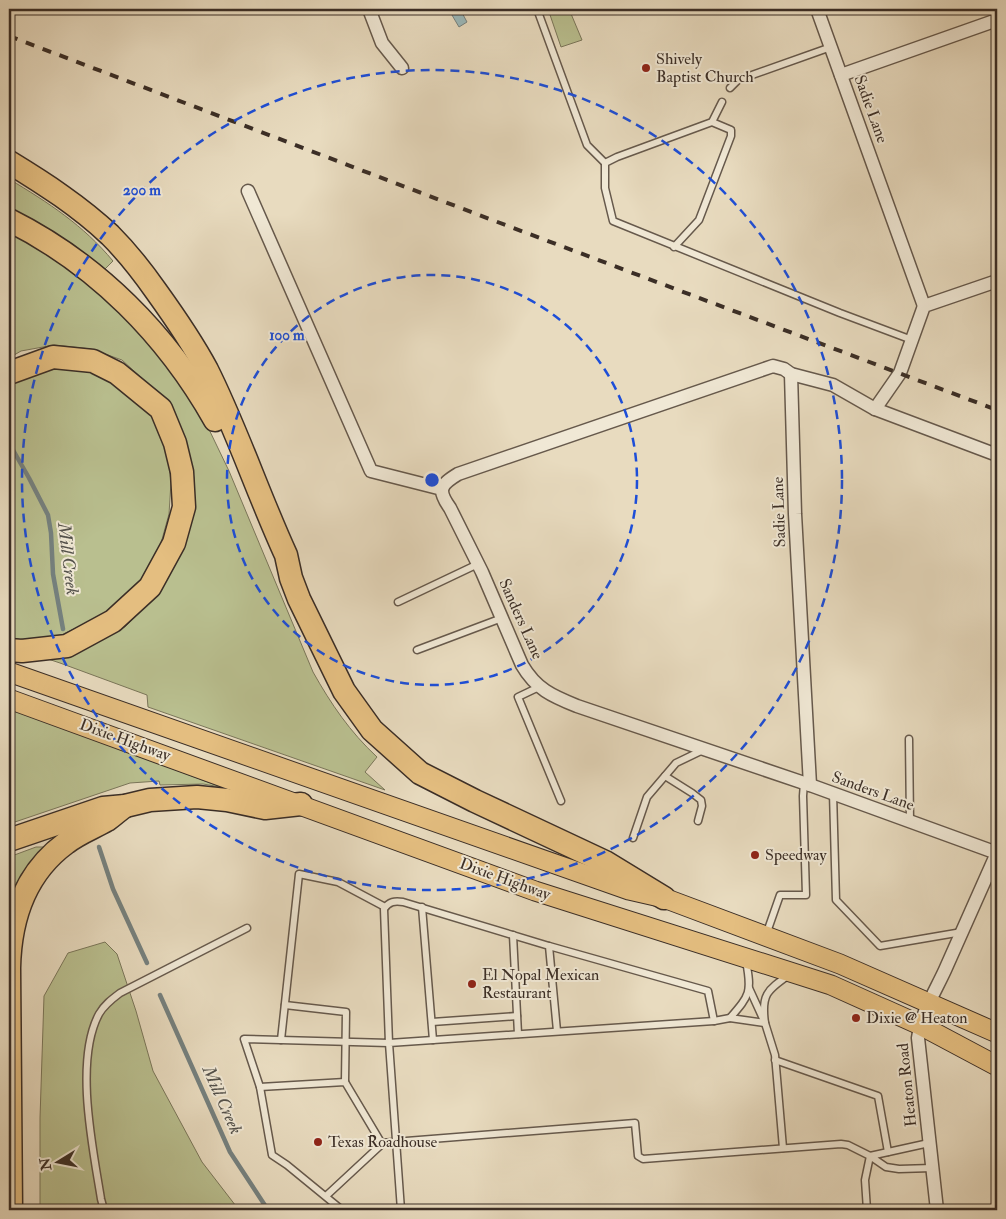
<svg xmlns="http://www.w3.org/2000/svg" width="1006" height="1219" viewBox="0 0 1006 1219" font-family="'IM FELL Double Pica',serif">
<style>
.green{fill:#b9bf8f;stroke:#7a765a}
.water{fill:#9bb9bb;stroke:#75817f}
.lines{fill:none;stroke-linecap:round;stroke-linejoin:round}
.stream{stroke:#75817f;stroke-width:4.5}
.lane-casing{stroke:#66594c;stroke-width:9}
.street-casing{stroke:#66594c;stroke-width:15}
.primary-casing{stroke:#3b2e26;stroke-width:21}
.highway-casing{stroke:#3b2e26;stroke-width:25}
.lane{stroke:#f0e8d5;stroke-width:6}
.street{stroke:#f0e8d5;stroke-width:12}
.primary{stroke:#e4be80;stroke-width:19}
.highway{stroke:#e4be80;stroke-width:22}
.rail{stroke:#3b2e26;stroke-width:4;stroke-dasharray:9 9;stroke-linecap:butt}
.ring{fill:none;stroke:#1d4ed8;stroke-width:2.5;stroke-dasharray:9 6}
.poi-dot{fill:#8f2418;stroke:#f0e8d5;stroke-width:2}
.labels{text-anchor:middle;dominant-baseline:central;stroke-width:4;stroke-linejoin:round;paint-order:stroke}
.poi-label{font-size:16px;fill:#3b2e26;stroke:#f0e8d5;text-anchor:start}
.street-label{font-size:16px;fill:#3b2e26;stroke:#f0e8d5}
.water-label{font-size:18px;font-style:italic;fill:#53514b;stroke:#f0e8d5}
.centre{fill:#1d4ed8;stroke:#f0e8d5;stroke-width:2.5}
.ring-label{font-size:15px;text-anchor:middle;font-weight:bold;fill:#1d4ed8;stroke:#f0e8d5;stroke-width:4;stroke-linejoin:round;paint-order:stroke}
</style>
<rect width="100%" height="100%" fill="#e8dbbf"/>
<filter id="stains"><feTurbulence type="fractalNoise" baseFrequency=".004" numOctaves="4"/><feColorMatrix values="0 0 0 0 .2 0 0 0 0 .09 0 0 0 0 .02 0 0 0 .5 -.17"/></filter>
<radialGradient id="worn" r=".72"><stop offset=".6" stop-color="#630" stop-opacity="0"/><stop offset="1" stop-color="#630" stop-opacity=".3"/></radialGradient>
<g class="green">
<path d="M548 9H569L582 40 561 47Z"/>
<path d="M9 179C49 203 83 225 113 261L105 269 46 229 9 209Z"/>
<path d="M9 229 77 271 139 327 204 419 229 471 313 672C331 704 350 732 377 757L365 772 385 790 148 707 147 695 60 663 45 658 72 654 125 627 159 593 181 550 191 525 194 504V478L190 457 182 434 157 392 122 360 91 349 54 345 21 351 9 358Z"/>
<path d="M64 366 106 375 151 415 165 446 169 465 171 482 169 514 161 543 149 570 141 583 113 610 53 639 9 640V381Z"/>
<path d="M9 707 221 787 203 784 160 785 159 781 130 783 9 824Z"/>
<path d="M36 847H46L9 914V857Z"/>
<path d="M105 942 117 954 136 1011 153 1071 202 1162 239 1210H40V1118L44 996 68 953Z"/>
</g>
<path class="water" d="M451 9H460L467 22 459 27 449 10Z"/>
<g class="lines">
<g class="stream">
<path d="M9 443 29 478 48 515 51 533 53 574 63 629"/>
<path d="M99 847 113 889 147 963"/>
<path d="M160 995 230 1152 268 1210"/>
</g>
<defs>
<g id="lane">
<path d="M537 9 587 145 605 163"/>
<path d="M730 88 738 80 831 47"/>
<path d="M722 102 712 122 617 157 605 163V188L613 221 840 313 912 340"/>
<path d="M674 247 699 220 731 136V130L712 122"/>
<path d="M398 602 478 564"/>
<path d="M417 650 502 618"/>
<path d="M539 687 518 697 561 801"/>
<path d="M909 739 910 821"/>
<path d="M665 776 692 793 701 800 702 806 698 821"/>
<path d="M833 793 836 900 880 946 962 932"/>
<path d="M633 838 647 797 676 763 703 750"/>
<path d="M422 907 433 1040"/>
<path d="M513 935 518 1034"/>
<path d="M766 935 780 895H806L803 796 804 783"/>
<path d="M549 946 708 991 714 1021"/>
<path d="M746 961C752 992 750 995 730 1018L765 1023C761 995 767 990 789 975"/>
<path d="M749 988 765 1023 775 1055 783 1148"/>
<path d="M285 1005 346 1012 345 1082"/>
<path d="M432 1022 517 1016"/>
<path d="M281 1040 299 874 338 882 385 907"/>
<path d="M775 1060 878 1096 888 1152"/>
<path d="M260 1087 345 1082 382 1144 326 1196"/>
<path d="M381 1143 635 1123 638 1156 643 1159 841 1144 848 1145 870 1156 865 1180 867 1210"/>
<path d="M929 1143 870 1156 886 1167 899 1169 932 1168"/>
<path d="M104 1210 101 1199C93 1149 74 1061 99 1014 104 1005 112 999 120 993L247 928"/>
<path d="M342 1210 287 1165 272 1155 260 1087 244 1039 389 1043 384 909C389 901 395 901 403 902L549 946 557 1031"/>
<path d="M401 1210 389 1043 714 1021 730 1018"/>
</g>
<g id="street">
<path d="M369 9 382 43 402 68"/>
<path d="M817 9 924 306"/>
<path d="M841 75 997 20"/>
<path d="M248 191 371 471 442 489"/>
<path d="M791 374 795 514 810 785"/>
<path d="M875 409 900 373 924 306 997 281"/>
<path d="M997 455 875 409 833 385 791 374 784 369 773 366 458 474C440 485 437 490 450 508L482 572 522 665C536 689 552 696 577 706L810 785 997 853"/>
<path d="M937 1210 918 1038C921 1013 935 992 945 970 962 931 980 892 997 853"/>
</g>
<g id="primary">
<path d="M9 672 629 890 664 898 840 964 997 1033"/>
<path d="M9 699 535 891 831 985 920 1025 997 1066"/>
</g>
<g id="highway">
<path d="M9 162C45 184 79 206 110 235 127 252 142 271 156 291 174 316 192 342 207 370 237 430 258 494 286 555L291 578 299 599 344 691 372 730 420 773 475 801 605 862 664 898"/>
<path d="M9 220C97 264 167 335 215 420"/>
<path d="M9 373 53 357 93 361 117 373 161 409 175 443 182 472 184 507 174 543 150 587 113 621 67 646 22 651 9 650"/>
<path d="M9 840 103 808 125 806 150 800 197 797 227 800 265 808 301 804"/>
<path d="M11 1210 9 968C10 919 25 873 66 843 79 833 93 828 107 820 113 816 119 810 125 806"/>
</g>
</defs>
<use href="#lane" class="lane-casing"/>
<use href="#street" class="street-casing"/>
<use href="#primary" class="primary-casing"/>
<use href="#highway" class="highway-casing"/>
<use href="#lane" class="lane"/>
<use href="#street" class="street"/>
<use href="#primary" class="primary"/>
<use href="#highway" class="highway"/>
<path class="rail" d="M9 36 508 226 997 410"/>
</g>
<g class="ring">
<circle cx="432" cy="480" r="205"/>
<circle cx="432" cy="480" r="410"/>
</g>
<g class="poi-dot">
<circle cx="646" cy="68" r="5"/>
<circle cx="755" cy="855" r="5"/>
<circle cx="472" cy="984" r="5"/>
<circle cx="856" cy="1018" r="5"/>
<circle cx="318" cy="1142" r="5"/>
</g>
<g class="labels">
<g class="poi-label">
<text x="656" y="59">Shively<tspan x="656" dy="18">Baptist Church</tspan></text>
<text x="765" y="855">Speedway</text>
<text x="482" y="975">El Nopal Mexican<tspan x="482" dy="18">Restaurant</tspan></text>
<text x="866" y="1018">Dixie @ Heaton</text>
<text x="328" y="1142">Texas Roadhouse</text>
</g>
<g class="street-label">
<text transform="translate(871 109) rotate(70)">Sadie Lane</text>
<text transform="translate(779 512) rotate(-92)">Sadie Lane</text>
<text transform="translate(521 619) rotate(66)">Sanders Lane</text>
<text transform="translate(125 740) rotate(20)">Dixie Highway</text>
<text transform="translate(873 791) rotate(20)">Sanders Lane</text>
<text transform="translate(505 879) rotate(20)">Dixie Highway</text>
<text transform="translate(907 1085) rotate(-96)">Heaton Road</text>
</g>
<g class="water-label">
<text transform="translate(68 559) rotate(83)">Mill Creek</text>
<text transform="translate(222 1100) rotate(66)">Mill Creek</text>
</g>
</g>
<circle cx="432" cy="480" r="8" class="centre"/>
<g class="ring-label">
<text x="142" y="195">200 m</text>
<text x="287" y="340">100 m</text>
</g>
<rect width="1006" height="1219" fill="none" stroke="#e8dbbf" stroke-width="30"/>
<rect x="10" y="10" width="986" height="1199" fill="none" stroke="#3b2e26" stroke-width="2.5"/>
<rect x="15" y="15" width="976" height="1189" fill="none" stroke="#3b2e26"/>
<g transform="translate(58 1162) rotate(260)" stroke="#f0e8d5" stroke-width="4" paint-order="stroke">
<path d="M0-4L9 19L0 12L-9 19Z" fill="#3b2e26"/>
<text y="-8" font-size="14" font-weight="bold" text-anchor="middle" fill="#3b2e26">N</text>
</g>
<rect width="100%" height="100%" filter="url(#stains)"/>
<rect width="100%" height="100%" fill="url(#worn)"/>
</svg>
